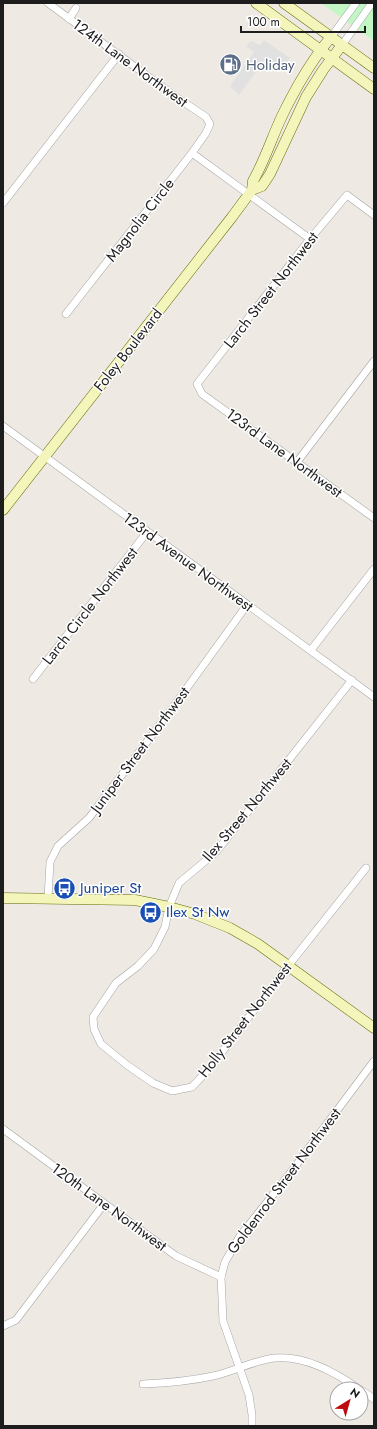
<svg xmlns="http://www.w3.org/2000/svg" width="377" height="1429" viewBox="0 0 377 1429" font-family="Jost,sans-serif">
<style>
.park{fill:#c2f6c5}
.parking{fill:#e1e1e1}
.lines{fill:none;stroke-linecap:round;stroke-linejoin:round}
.street-casing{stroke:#a4a4a4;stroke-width:8}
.secondary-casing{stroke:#646d0b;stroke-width:11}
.street{stroke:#fff;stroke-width:7}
.secondary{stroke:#f4f5ba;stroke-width:10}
.labels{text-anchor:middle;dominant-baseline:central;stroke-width:3;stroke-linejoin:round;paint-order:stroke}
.street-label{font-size:15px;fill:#1d1d1d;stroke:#fff}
.service-label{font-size:15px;fill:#4e5e75;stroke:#fff;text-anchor:start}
.transit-label{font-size:15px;fill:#164399;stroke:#fff;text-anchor:start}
</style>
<rect width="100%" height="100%" fill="#eeeae3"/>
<path class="park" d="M321 3H374V41Z"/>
<path class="parking" d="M264 40 290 58 284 68 267 57 239 95 230 86 254 52 246 46 251 41 260 45Z"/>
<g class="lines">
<defs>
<g id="street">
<path d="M48 3 176 97 206 117 210 124 206 133 192 153 66 314"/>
<path d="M69 19 76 8"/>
<path d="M331 37 356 3"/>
<path d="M342 45 372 3"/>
<path d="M192 153 310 239"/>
<path d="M3 203 119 54"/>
<path d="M374 215 347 195 310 239 197 384 202 394 374 518"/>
<path d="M3 426 374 697"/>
<path d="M297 462 374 361"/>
<path d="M311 650 374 569"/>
<path d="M33 679 147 532"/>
<path d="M352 680 216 852 179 883 169 907 165 927 154 949 138 966 116 983 93 1017 94 1029 101 1044 127 1065 153 1083 172 1091 192 1087 208 1070 288 966 366 868"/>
<path d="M48 898 50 862 58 846 89 818 168 714 247 605"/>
<path d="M3 1129 176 1256 221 1277"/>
<path d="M3 1326 16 1320 104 1204"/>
<path d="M143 1384C167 1383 190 1381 213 1376 233 1372 254 1360 275 1358 305 1355 335 1372 359 1389"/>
<path d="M361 1390 374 1399"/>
<path d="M252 1426V1415L249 1395 223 1321 221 1277 225 1262 240 1236 288 1176 374 1061"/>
</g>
<g id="secondary">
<path d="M256 3 374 89"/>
<path d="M284 3 374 68"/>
<path d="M252 190 262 186 270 174 306 97 323 70 342 45"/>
<path d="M3 510 232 217 252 190 253 181C265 160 272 137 282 116 296 87 311 61 331 37"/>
<path d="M3 898 135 900 169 907 195 914 230 928 258 944 374 1028"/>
</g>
</defs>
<use href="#street" class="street-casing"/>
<use href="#secondary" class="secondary-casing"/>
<use href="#street" class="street"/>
<use href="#secondary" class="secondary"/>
</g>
<defs>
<symbol id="fuel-disc" viewBox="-11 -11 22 22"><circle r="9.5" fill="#5c6f8a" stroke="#fff"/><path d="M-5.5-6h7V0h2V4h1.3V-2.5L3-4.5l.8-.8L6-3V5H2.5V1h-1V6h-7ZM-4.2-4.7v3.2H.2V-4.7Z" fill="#fff"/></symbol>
<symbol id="bus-disc" viewBox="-11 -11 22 22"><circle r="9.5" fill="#1a4fb4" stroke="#fff"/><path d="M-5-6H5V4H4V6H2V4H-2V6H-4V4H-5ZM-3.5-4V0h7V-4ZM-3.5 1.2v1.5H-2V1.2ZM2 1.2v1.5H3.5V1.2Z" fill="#fff"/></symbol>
</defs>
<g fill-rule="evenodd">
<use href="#fuel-disc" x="218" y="52" width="25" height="25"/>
<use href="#bus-disc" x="52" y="876" width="25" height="25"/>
<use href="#bus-disc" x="138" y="900" width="25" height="25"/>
</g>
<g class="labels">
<g class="street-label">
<text transform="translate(130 63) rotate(36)">124th Lane Northwest</text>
<text transform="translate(140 220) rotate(-52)">Magnolia Circle</text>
<text transform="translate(271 290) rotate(-52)">Larch Street Northwest</text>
<text transform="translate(128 350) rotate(-52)">Foley Boulevard</text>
<text transform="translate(284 453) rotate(36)">123rd Lane Northwest</text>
<text transform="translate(188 562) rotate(36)">123rd Avenue Northwest</text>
<text transform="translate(90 606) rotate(-52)">Larch Circle Northwest</text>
<text transform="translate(140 750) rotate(-53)">Juniper Street Northwest</text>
<text transform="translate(247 810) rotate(-50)">Ilex Street Northwest</text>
<text transform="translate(245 1020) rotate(-52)">Holly Street Northwest</text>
<text transform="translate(284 1181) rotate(-53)">Goldenrod Street Northwest</text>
<text transform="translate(109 1207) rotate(36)">120th Lane Northwest</text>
</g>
<g class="service-label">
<text x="246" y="65">Holiday</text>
</g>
<g class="transit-label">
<text x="80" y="888">Juniper St</text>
<text x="166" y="912">Ilex St Nw</text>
</g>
</g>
<rect width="377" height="1429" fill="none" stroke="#1d1d1d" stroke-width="8"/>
<g transform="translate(349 1401) rotate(37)"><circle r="19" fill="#ffffff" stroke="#a5a5a5"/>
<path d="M0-3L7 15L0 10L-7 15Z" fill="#be0c11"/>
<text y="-6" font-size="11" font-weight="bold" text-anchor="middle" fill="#1d1d1d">N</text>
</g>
<path d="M241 26v6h124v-6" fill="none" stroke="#1d1d1d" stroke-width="2"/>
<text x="247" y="26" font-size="12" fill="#1d1d1d" stroke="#ffffff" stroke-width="3" paint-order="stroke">100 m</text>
</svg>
